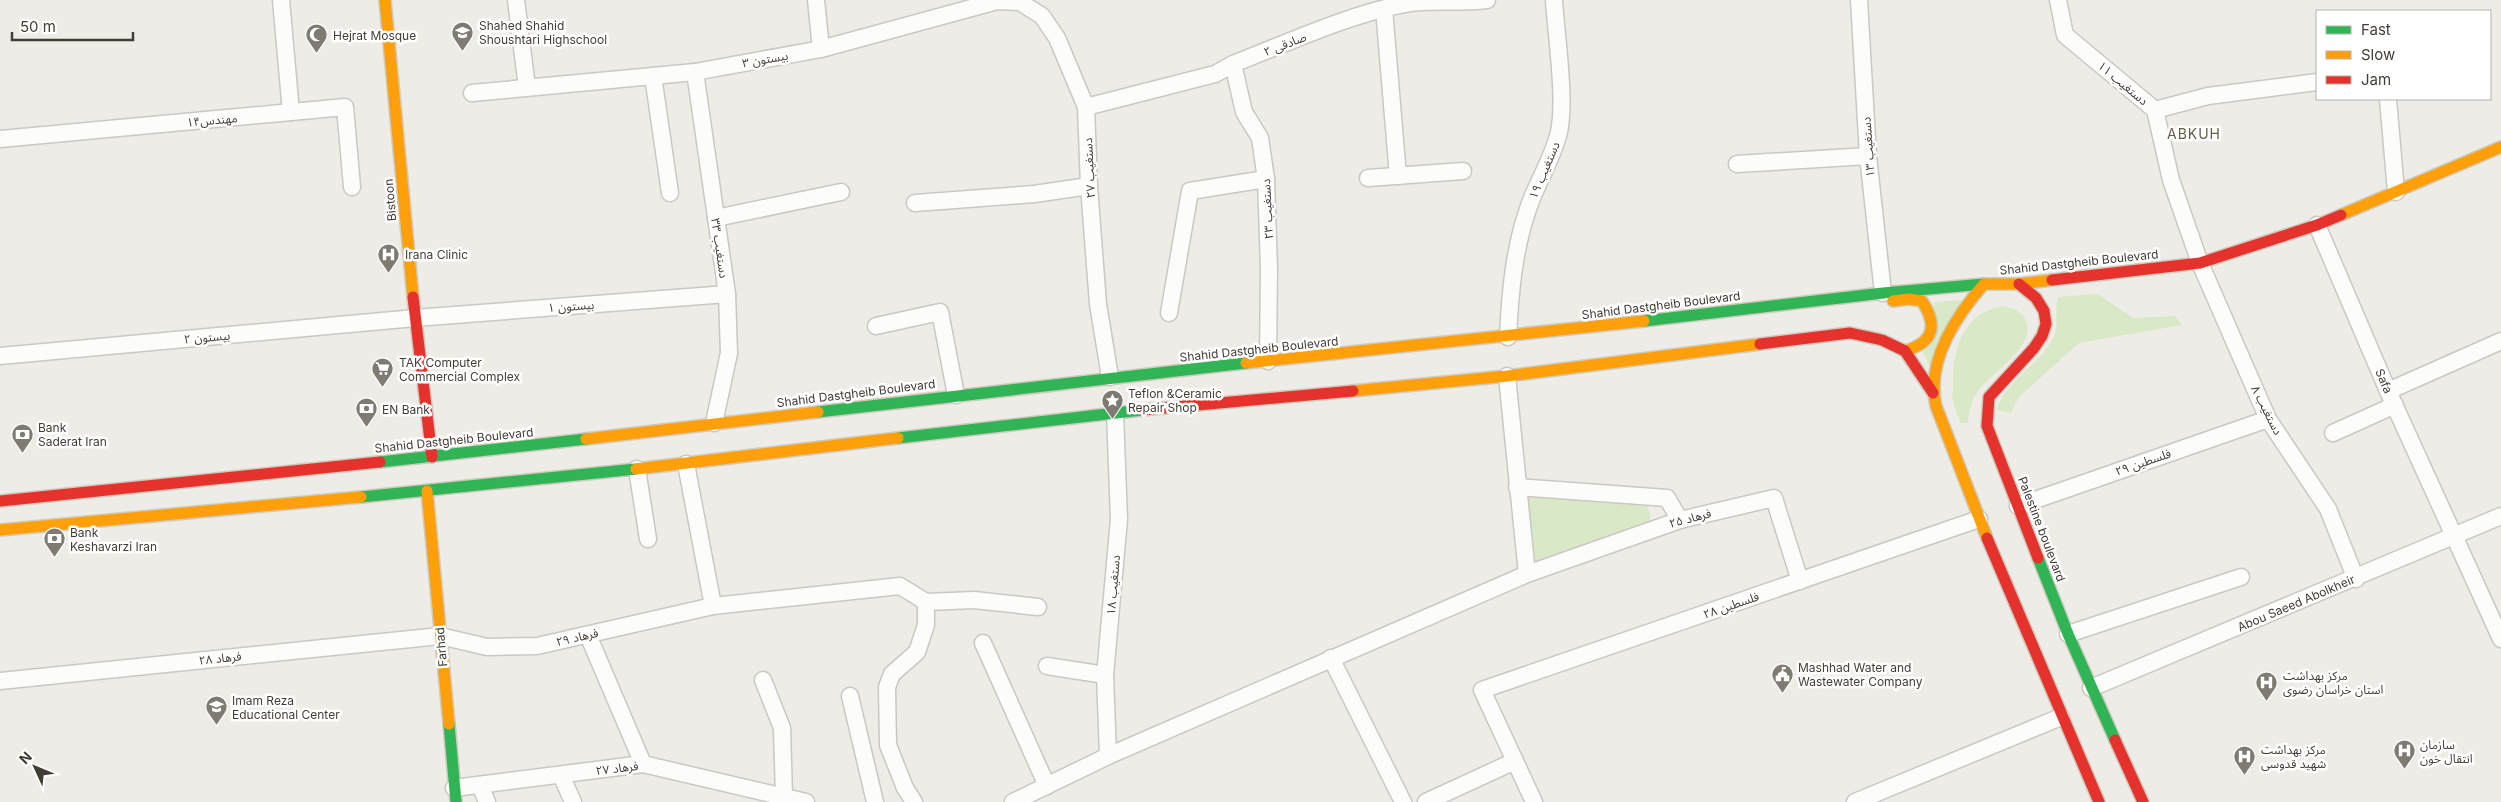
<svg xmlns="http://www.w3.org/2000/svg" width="2501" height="802" viewBox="0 0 2501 802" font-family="Inter,'Noto Sans Arabic',sans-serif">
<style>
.green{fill:#d9e8c6}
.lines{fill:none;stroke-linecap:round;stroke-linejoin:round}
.street-casing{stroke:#cac8c2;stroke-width:19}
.fast-casing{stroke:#cdcabe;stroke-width:14}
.slow-casing{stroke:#cdcabe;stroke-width:14}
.jam-casing{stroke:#cdcabe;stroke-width:14}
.street{stroke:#fcfcfb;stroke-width:16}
.fast{stroke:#30b455;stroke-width:11}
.slow{stroke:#ff9f0a;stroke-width:11}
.jam{stroke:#e5322d;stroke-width:11}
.labels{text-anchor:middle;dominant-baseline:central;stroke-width:5;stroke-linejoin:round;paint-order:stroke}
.poi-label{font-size:12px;fill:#433e34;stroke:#fff;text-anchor:start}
.street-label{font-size:12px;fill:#433e34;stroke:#fff}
.neighbourhood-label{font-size:14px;letter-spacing:1px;fill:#665d4b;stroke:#fff}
</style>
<rect width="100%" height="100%" fill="#eeece6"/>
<g class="green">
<path d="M2098 294 2133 318 2175 316 2182 325 2079 343 2019 397 2011 413 1997 410C2005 381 2036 367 2051 342 2062 324 2052 311 2059 297Z"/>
<path d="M1962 300 1933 373 1923 352 1935 302Z"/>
<path d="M2002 306C2012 308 2022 310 2026 321 2036 347 1992 372 1978 391 1971 401 1969 411 1968 423H1961C1958 416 1955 409 1953 401 1952 395 1953 388 1953 382 1953 348 1964 313 2002 306Z"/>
<path d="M1525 496 1647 506 1651 517 1646 526 1535 562Z"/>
</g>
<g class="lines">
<defs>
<g id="street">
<path d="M281 0 291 112"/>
<path d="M516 0 527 87"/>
<path d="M816 0 821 49"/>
<path d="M1859 0 1868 156 1883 293"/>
<path d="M2058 0 2065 35 2155 110 2171 180 2200 263 2268 419 2328 509 2356 579"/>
<path d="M1384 9 1398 176"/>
<path d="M1233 64 1244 112 1260 138 1266 179 1269 269 1268 361"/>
<path d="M695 72 727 294 729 353 714 423"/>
<path d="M653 76 670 193"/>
<path d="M472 93 695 72 821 49 997 1 1020 2 1042 16 1057 38 1086 107 1089 186 1098 304 1110 377"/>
<path d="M2388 99 2396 192"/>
<path d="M1086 107 1215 74 1233 64C1287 43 1354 12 1410 3 1436 0 1461 3 1487 0"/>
<path d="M2155 110 2208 96 2317 82"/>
<path d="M0 139 345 107 352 187"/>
<path d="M1737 164 1868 156"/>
<path d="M1368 178 1463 171"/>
<path d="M915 203 1034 194 1089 186"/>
<path d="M716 218 841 192"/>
<path d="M2317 225 2388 391 2501 639"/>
<path d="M1169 313 1190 191 1266 179"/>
<path d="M876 326 940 312 956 395"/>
<path d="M1508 337C1510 293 1514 248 1529 206 1537 183 1551 161 1558 136 1567 105 1556 35 1554 0"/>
<path d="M0 356 415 318 727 294"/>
<path d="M1507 376 1527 574"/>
<path d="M2388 391 2501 341"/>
<path d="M2333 433 2395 405"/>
<path d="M686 464 713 606"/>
<path d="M637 469 648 539"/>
<path d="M1517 487 1667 498 1680 520"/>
<path d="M2018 506 2268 419"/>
<path d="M2068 634 2241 577"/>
<path d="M588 635 643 764"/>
<path d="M983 643 1047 786"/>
<path d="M1331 658 1403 802"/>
<path d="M1047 666 1105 675"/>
<path d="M763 680 782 728 784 797"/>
<path d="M0 681 440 636 487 647 537 646 713 606 900 586 926 602 974 600 1038 607"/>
<path d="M2091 688 2501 516"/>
<path d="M850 696 875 802"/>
<path d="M1108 756 1105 675 1119 519 1115 413"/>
<path d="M561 775 573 802"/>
<path d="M480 785 487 802"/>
<path d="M454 788 643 764 806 802"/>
<path d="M914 802 905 788 888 745 887 687 892 674 917 652 926 625V602"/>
<path d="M1013 802 1108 756 1527 574 1680 520 1774 498 1800 581"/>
<path d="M1426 802 1515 761"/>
<path d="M1534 802 1482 690 1979 519"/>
<path d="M1855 802 2061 717"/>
</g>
<g id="fast">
<path d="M1644 321 1883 293 1984 284"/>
<path d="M818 412 1246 363"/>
<path d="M898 438 1142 410"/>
<path d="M380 462 586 439"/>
<path d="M361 497 636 469"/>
<path d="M2038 558 2068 634 2115 740"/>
<path d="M449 724 456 802"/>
</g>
<g id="slow">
<path d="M385 0 413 297"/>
<path d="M2341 215 2501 147"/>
<path d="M1893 301 1909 299 1922 301C1938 326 1934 342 1905 351"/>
<path d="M1246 363 1644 321"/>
<path d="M1353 391 1507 376 1760 344"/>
<path d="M586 439 818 412"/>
<path d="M636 469 898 438"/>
<path d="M427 491 449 724"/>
<path d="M0 530 361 497"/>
<path d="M1987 538 1936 406C1926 362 1956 316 1984 284H2019L2052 280"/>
</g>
<g id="jam">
<path d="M2052 280 2200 263 2317 225 2341 215"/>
<path d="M2019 284 2036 298 2044 311 2046 324 2042 336 2034 348 1989 397 1987 426 2038 558"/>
<path d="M413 297 432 457"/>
<path d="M1760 344 1850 333 1882 340 1905 351 1933 393"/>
<path d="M1142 410 1353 391"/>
<path d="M0 501 380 462"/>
<path d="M1987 538 2099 802"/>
<path d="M2115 740 2143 802"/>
</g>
</defs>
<use href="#street" class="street-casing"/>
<use href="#fast" class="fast-casing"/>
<use href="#slow" class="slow-casing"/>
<use href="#jam" class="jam-casing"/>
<use href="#street" class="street"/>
<use href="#fast" class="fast"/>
<use href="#slow" class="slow"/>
<use href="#jam" class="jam"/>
</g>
<defs>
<symbol id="school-pin" viewBox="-11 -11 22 30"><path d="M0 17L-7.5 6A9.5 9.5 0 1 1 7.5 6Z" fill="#7f7b72" stroke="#fff"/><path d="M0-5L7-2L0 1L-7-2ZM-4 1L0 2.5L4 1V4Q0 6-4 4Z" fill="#fff"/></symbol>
<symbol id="mosque-pin" viewBox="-11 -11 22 30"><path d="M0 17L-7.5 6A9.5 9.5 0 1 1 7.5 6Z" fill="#7f7b72" stroke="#fff"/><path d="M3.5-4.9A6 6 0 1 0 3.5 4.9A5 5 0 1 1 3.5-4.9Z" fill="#fff"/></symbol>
<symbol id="hospital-pin" viewBox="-11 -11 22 30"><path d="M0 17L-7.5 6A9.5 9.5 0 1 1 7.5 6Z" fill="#7f7b72" stroke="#fff"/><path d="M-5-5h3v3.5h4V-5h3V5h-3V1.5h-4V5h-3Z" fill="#fff"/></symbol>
<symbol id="supermarket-pin" viewBox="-11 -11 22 30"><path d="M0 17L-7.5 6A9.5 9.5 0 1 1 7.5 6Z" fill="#7f7b72" stroke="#fff"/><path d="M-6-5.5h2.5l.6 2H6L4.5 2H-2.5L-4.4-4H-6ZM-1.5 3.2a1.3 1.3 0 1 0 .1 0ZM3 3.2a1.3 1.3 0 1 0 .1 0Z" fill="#fff"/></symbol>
<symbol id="sight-pin" viewBox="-11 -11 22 30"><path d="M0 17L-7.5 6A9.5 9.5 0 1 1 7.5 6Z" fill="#7f7b72" stroke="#fff"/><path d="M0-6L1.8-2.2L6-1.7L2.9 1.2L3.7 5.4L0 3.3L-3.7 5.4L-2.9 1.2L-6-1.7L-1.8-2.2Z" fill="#fff"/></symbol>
<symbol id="bank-pin" viewBox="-11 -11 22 30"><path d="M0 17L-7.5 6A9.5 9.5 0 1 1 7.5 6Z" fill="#7f7b72" stroke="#fff"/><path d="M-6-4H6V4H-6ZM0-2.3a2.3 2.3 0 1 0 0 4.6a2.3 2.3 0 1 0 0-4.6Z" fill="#fff"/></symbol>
<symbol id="civic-pin" viewBox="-11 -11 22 30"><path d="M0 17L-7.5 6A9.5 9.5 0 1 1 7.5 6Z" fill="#7f7b72" stroke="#fff"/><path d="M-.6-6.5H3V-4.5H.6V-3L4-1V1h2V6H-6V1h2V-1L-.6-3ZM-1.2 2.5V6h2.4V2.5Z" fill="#fff"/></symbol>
</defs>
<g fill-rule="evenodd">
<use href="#school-pin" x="450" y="20" width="25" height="34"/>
<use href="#mosque-pin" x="304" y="22" width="25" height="34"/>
<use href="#hospital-pin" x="376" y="242" width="25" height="34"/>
<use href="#supermarket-pin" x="370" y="356" width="25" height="34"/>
<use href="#sight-pin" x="1100" y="388" width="25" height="34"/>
<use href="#bank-pin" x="354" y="396" width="25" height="34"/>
<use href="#bank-pin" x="10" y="422" width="25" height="34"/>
<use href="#bank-pin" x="42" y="526" width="25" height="34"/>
<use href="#civic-pin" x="1770" y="662" width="25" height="34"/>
<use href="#hospital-pin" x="2254" y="670" width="25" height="34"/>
<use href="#school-pin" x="204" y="694" width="25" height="34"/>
<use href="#hospital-pin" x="2392" y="738" width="25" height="34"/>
<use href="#hospital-pin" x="2232" y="744" width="25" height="34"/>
</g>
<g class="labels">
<g class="poi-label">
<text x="479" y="25">Shahed Shahid<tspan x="479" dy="14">Shoushtari Highschool</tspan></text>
<text x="333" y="35">Hejrat Mosque</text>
<text x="405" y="254">Irana Clinic</text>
<text x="399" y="362">TAK Computer<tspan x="399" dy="14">Commercial Complex</tspan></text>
<text x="1128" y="393">Teflon &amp;Ceramic<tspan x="1128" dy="14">Repair Shop</tspan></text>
<text x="382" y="409">EN Bank</text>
<text x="38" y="427">Bank<tspan x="38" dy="14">Saderat Iran</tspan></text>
<text x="70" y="532">Bank<tspan x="70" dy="14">Keshavarzi Iran</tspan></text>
<text x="1798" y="667">Mashhad Water and<tspan x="1798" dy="14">Wastewater Company</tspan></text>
<text x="2283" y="675">مرکز بهداشت<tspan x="2283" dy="14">استان خراسان رضوی</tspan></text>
<text x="232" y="700">Imam Reza<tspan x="232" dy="14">Educational Center</tspan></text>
<text x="2420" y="744">سازمان<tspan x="2420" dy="14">انتقال خون</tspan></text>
<text x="2261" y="749">مرکز بهداشت<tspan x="2261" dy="14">شهید قدوسی</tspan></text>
</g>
<g class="street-label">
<text transform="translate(1285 44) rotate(-21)">صادقی ۲</text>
<text transform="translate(765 59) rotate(-10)">بیستون ۳</text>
<text transform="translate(2123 83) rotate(40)">دستغیب ۱۱</text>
<text transform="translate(212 120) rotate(-5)">مهندس۱۴</text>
<text transform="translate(1868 147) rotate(-94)">دستغیب ۱۳</text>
<text transform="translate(1089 168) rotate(-93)">دستغیب ۲۷</text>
<text transform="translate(1544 170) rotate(-67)">دستغیب ۱۹</text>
<text transform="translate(390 200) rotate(-95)">Bistoon</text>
<text transform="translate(1267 209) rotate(-93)">دستغیب ۲۳</text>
<text transform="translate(720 248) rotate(82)">دستغیب ۳۳</text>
<text transform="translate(2079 262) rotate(-6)">Shahid Dastgheib Boulevard</text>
<text transform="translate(1661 305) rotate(-7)">Shahid Dastgheib Boulevard</text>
<text transform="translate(571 306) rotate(-4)">بیستون ۱</text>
<text transform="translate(207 337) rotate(-5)">بیستون ۲</text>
<text transform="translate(1259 349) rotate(-6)">Shahid Dastgheib Boulevard</text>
<text transform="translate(2384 381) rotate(67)">Safa</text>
<text transform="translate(856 393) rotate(-7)">Shahid Dastgheib Boulevard</text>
<text transform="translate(2267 410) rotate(63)">دستغیب ۸</text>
<text transform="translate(454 440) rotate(-6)">Shahid Dastgheib Boulevard</text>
<text transform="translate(2143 462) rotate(-19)">فلسطین ۲۹</text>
<text transform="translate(1690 518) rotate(-15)">فرهاد ۲۵</text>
<text transform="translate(2042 529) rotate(69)">Palestine boulevard</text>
<text transform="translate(1113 585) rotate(-85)">دستغیب ۱۸</text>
<text transform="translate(2296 603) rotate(-23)">Abou Saeed Abolkheir</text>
<text transform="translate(1731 605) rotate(-19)">فلسطین ۲۸</text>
<text transform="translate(577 637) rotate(-13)">فرهاد ۲۹</text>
<text transform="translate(441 647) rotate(-95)">Farhad</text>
<text transform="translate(220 658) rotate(-6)">فرهاد ۲۸</text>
<text transform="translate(617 768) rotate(-7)">فرهاد ۲۷</text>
</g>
<g class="neighbourhood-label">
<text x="2194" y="133">ABKUH</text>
</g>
</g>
<rect x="2316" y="10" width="175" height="90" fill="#ffffff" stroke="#b4b2ae"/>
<rect x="2326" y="26" width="25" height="8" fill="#30b455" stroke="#b4b2ae"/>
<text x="2361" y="35" font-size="15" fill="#433e34">Fast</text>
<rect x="2326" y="51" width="25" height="8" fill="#ff9f0a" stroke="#b4b2ae"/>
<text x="2361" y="60" font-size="15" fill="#433e34">Slow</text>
<rect x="2326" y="76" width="25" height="8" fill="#e5322d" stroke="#b4b2ae"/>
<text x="2361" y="85" font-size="15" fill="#433e34">Jam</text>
<g transform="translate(35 767) rotate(314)" stroke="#ffffff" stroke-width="4" paint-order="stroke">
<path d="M0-4L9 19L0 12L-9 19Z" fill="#433e34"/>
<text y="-8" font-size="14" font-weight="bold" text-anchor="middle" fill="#433e34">N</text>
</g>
<path d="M12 32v8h121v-8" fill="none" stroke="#433e34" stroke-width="2.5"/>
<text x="20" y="32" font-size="15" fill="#433e34" stroke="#ffffff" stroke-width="4" paint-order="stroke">50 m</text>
</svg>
